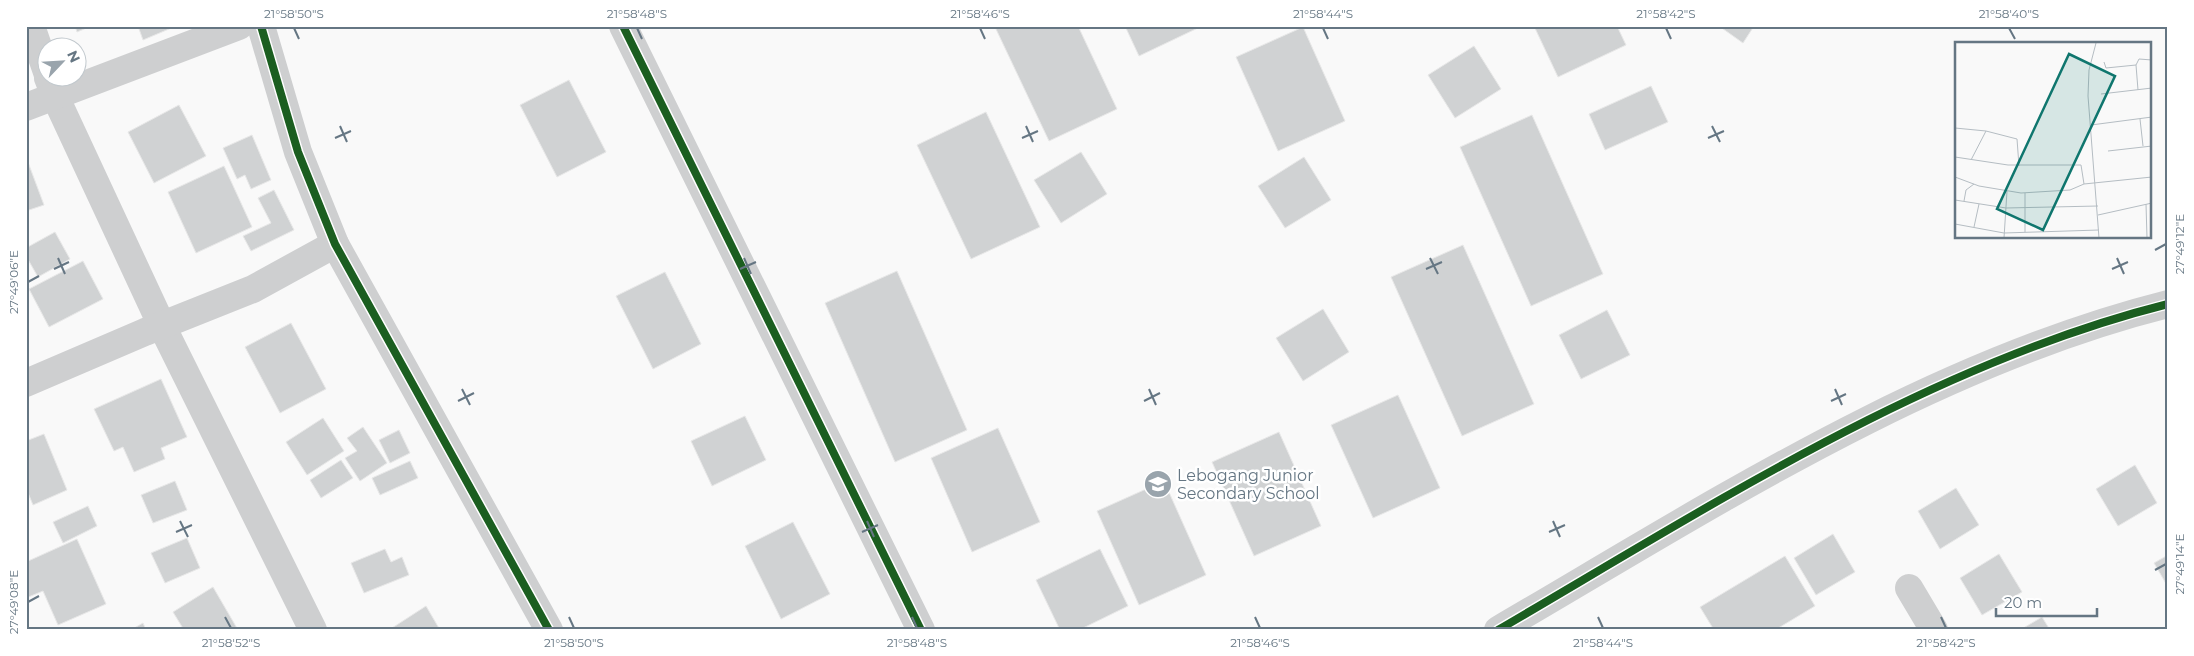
<svg xmlns="http://www.w3.org/2000/svg" width="2194" height="656" viewBox="0 0 2194 656" font-family="Montserrat,sans-serif">
<style>
.building{fill:#d0d2d3;stroke:#e8e8e8}
.lines{fill:none;stroke-linecap:round;stroke-linejoin:round}
.minor{stroke:#cecfd0;stroke-width:28}
.tertiary{stroke:#cecfd0;stroke-width:28}
.cycleway-casing{stroke:#fff;stroke-width:11}
.cycleway{stroke:#1b5e20;stroke-width:8}
.ticks{fill:none;stroke:#657683;stroke-width:2}
.labels{text-anchor:middle;dominant-baseline:central;stroke-width:5;stroke-linejoin:round;paint-order:stroke}
.poi-label{font-size:16px;fill:#657683;stroke:#fff;text-anchor:start}
.inset-road{fill:none;stroke:#b5bdc3;stroke-width:1}
.view{fill:#0f766e;fill-opacity:0.15;stroke:#0f766e;stroke-width:2.5}
.inset-edge{fill:none;stroke:#657683;stroke-width:2.5}
.neatline{fill:none;stroke:#657683;stroke-width:2}
.ticks-label{font-size:12px;text-anchor:middle;fill:#657683}
</style>
<rect width="100%" height="100%" fill="#f9f9f9"/>
<g class="building">
<path d="M75 26H91L77 32Z"/>
<path d="M138 26H176L143 40Z"/>
<path d="M1078 26 1117 109 1049 141 995 27Z"/>
<path d="M1125 26H1202L1139 56Z"/>
<path d="M1534 26H1617L1626 45 1558 77Z"/>
<path d="M1719 26H1754L1743 43Z"/>
<path d="M1303 27 1345 121 1278 151 1236 57Z"/>
<path d="M1474 46 1501 89 1455 118 1428 75Z"/>
<path d="M569 80 606 152 557 177 520 105Z"/>
<path d="M1651 86 1668 122 1605 150 1589 114Z"/>
<path d="M179 105 206 156 154 183 128 132Z"/>
<path d="M986 112 1040 227 971 259 917 145Z"/>
<path d="M1532 115 1603 274 1531 306 1460 147Z"/>
<path d="M252 135 271 180 251 189 245 175 237 179 223 148Z"/>
<path d="M1081 152 1107 194 1061 223 1034 180Z"/>
<path d="M26 157 44 205 26 211Z"/>
<path d="M1304 157 1331 200 1285 228 1258 186Z"/>
<path d="M224 166 252 227 196 253 168 192Z"/>
<path d="M274 190 294 230 251 251 243 236 271 223 258 198Z"/>
<path d="M55 232 70 259 38 277 26 256V248Z"/>
<path d="M1463 245 1534 404 1462 436 1391 277Z"/>
<path d="M83 261 103 299 49 327 29 289Z"/>
<path d="M897 271 967 430 895 462 825 303Z"/>
<path d="M665 272 701 344 653 369 616 296Z"/>
<path d="M1323 309 1349 352 1303 381 1276 338Z"/>
<path d="M1607 310 1630 355 1581 379 1559 335Z"/>
<path d="M291 323 326 389 280 413 245 347Z"/>
<path d="M161 379 187 437 161 448 165 459 134 472 123 447 114 451 94 409Z"/>
<path d="M1398 395 1440 488 1373 518 1331 425Z"/>
<path d="M745 416 766 460 712 486 691 441Z"/>
<path d="M323 418 344 451 307 475 286 442Z"/>
<path d="M363 427 387 463 360 481 345 458 357 451 347 438Z"/>
<path d="M998 428 1040 522 972 552 931 458Z"/>
<path d="M399 430 410 453 390 463 379 440Z"/>
<path d="M1279 432 1321 526 1254 556 1212 462Z"/>
<path d="M44 434 67 490 33 505 26 488V441Z"/>
<path d="M341 460 353 478 321 498 310 480Z"/>
<path d="M410 461 418 478 380 495 372 478Z"/>
<path d="M2135 465 2157 503 2118 526 2096 489Z"/>
<path d="M175 481 187 510 153 523 141 495Z"/>
<path d="M1164 481 1206 575 1139 605 1097 511Z"/>
<path d="M1956 488 1979 525 1940 549 1918 511Z"/>
<path d="M88 506 97 526 63 543 53 522Z"/>
<path d="M793 522 830 594 781 619 745 546Z"/>
<path d="M1833 534 1855 572 1816 595 1794 558Z"/>
<path d="M187 538 200 568 165 583 151 553Z"/>
<path d="M77 539 106 604 58 625 43 591 26 598V562Z"/>
<path d="M385 549 391 562 402 557 409 575 364 593 351 563Z"/>
<path d="M1100 549 1128 606 1079 630H1060L1036 580Z"/>
<path d="M1999 554 2022 592 1982 615 1960 578Z"/>
<path d="M2168 555V587L2154 563Z"/>
<path d="M1785 556 1815 606 1775 630H1714L1700 607Z"/>
<path d="M213 587 238 630H184L173 612Z"/>
<path d="M426 606 440 630H389Z"/>
<path d="M2042 617 2050 630H2020Z"/>
<path d="M143 623 146 630H131Z"/>
</g>
<g class="lines">
<g class="minor">
<path d="M31 26 48 75"/>
<path d="M261 26 298 152 335 244 549 630"/>
<path d="M623 26 921 630"/>
<path d="M48 78 55 96 162 326 313 630"/>
<path d="M26 107 239 26"/>
<path d="M26 383 145 332 253 289 335 244"/>
<path d="M1909 588 1934 630"/>
</g>
<path class="tertiary" d="M1498 630C1709 507 1929 364 2168 304"/>
<defs>
<g id="cycleway">
<path d="M261 26 298 152 335 244 549 630"/>
<path d="M623 26 921 630"/>
<path d="M1498 630C1709 507 1929 364 2168 304"/>
</g>
</defs>
<use href="#cycleway" class="cycleway-casing"/>
<use href="#cycleway" class="cycleway"/>
</g>
<path class="ticks" d="M294 28 299 39M637 28 642 39M980 28 985 39M1323 28 1328 39M1666 28 1671 39M2009 28 2015 39M340 126 347 142M1026 126 1033 142M1712 126 1720 142M335 138 351 131M1022 138 1038 131M1708 138 1724 131M2155 250 2166 244M58 258 65 274M744 258 751 274M1430 258 1438 274M2117 258 2124 274M54 269 69 262M740 269 756 262M1426 269 1442 262M2112 269 2128 262M28 282 39 276M462 389 470 405M1149 389 1156 405M1835 389 1842 405M458 401 474 393M1144 401 1160 393M1831 401 1846 394M180 521 188 537M867 521 874 537M1553 521 1560 537M176 532 192 525M862 532 878 525M1549 532 1565 525M2155 570 2166 564M28 602 39 596M225 617 231 628M569 617 574 628M912 617 917 628M1255 617 1260 628M1598 617 1603 628M1941 617 1946 628"/>
<defs>
<symbol id="school-disc" viewBox="-11 -11 22 22"><circle r="9.5" fill="#99a4ac" stroke="#fff"/><path d="M0-5L7-2L0 1L-7-2ZM-4 1L0 2.5L4 1V4Q0 6-4 4Z" fill="#fff"/></symbol>
</defs>
<g fill-rule="evenodd">
<use href="#school-disc" x="1142" y="468" width="32" height="32"/>
</g>
<g class="labels">
<g class="poi-label">
<text x="1177" y="475">Lebogang Junior<tspan x="1177" dy="18">Secondary School</tspan></text>
</g>
</g>
<g transform="translate(1955 42)">
<rect width="196" height="196" fill="#f9f9f9"/>
<path class="inset-road" d="M141 1 134 28 133 54 144 196M149 20 151 26 181 23 183 48M181 23 184 17 197 18M146 52 197 46M185 77 188 104M136 83 197 75M0 86 31 89M153 109 197 104M0 115 53 123H126L129 142 197 135M16 118 31 89 62 97 64 124M0 135 24 144 66 151 115 148 129 142M0 158 51 166 143 164M9 159 11 148 19 142M191 162 192 196M143 173 197 161M0 182 49 191 144 188M19 185 24 162M70 190V151M49 196 52 149"/>
<path class="view" d="M114 12 160 34 88 188 42 167Z"/>
<rect width="196" height="196" class="inset-edge"/>
</g>
<rect width="2194" height="656" fill="none" stroke="#ffffff" stroke-width="55"/>
<g transform="translate(62 62) rotate(65)"><circle r="24" fill="#ffffff" stroke="#c1c8cd"/>
<path d="M0-4L9 19L0 12L-9 19Z" fill="#99a4ac"/>
<text y="-8" font-size="14" font-weight="bold" text-anchor="middle" fill="#657683">N</text>
</g>
<path d="M1996 608v8h101v-8" fill="none" stroke="#657683" stroke-width="2.5"/>
<text x="2004" y="608" font-size="15" fill="#657683" stroke="#ffffff" stroke-width="4" paint-order="stroke">20 m</text>
<rect x="28" y="28" width="2138" height="600" class="neatline"/>
<g class="ticks-label">
<text x="294" y="18">21°58'50"S</text>
<text x="637" y="18">21°58'48"S</text>
<text x="980" y="18">21°58'46"S</text>
<text x="1323" y="18">21°58'44"S</text>
<text x="1666" y="18">21°58'42"S</text>
<text x="2009" y="18">21°58'40"S</text>
<text transform="translate(2180 244) rotate(-90)" y="4">27°49'12"E</text>
<text transform="translate(14 282) rotate(-90)" y="4">27°49'06"E</text>
<text transform="translate(2180 564) rotate(-90)" y="4">27°49'14"E</text>
<text transform="translate(14 602) rotate(-90)" y="4">27°49'08"E</text>
<text x="231" y="647">21°58'52"S</text>
<text x="574" y="647">21°58'50"S</text>
<text x="917" y="647">21°58'48"S</text>
<text x="1260" y="647">21°58'46"S</text>
<text x="1603" y="647">21°58'44"S</text>
<text x="1946" y="647">21°58'42"S</text>
</g>
</svg>
